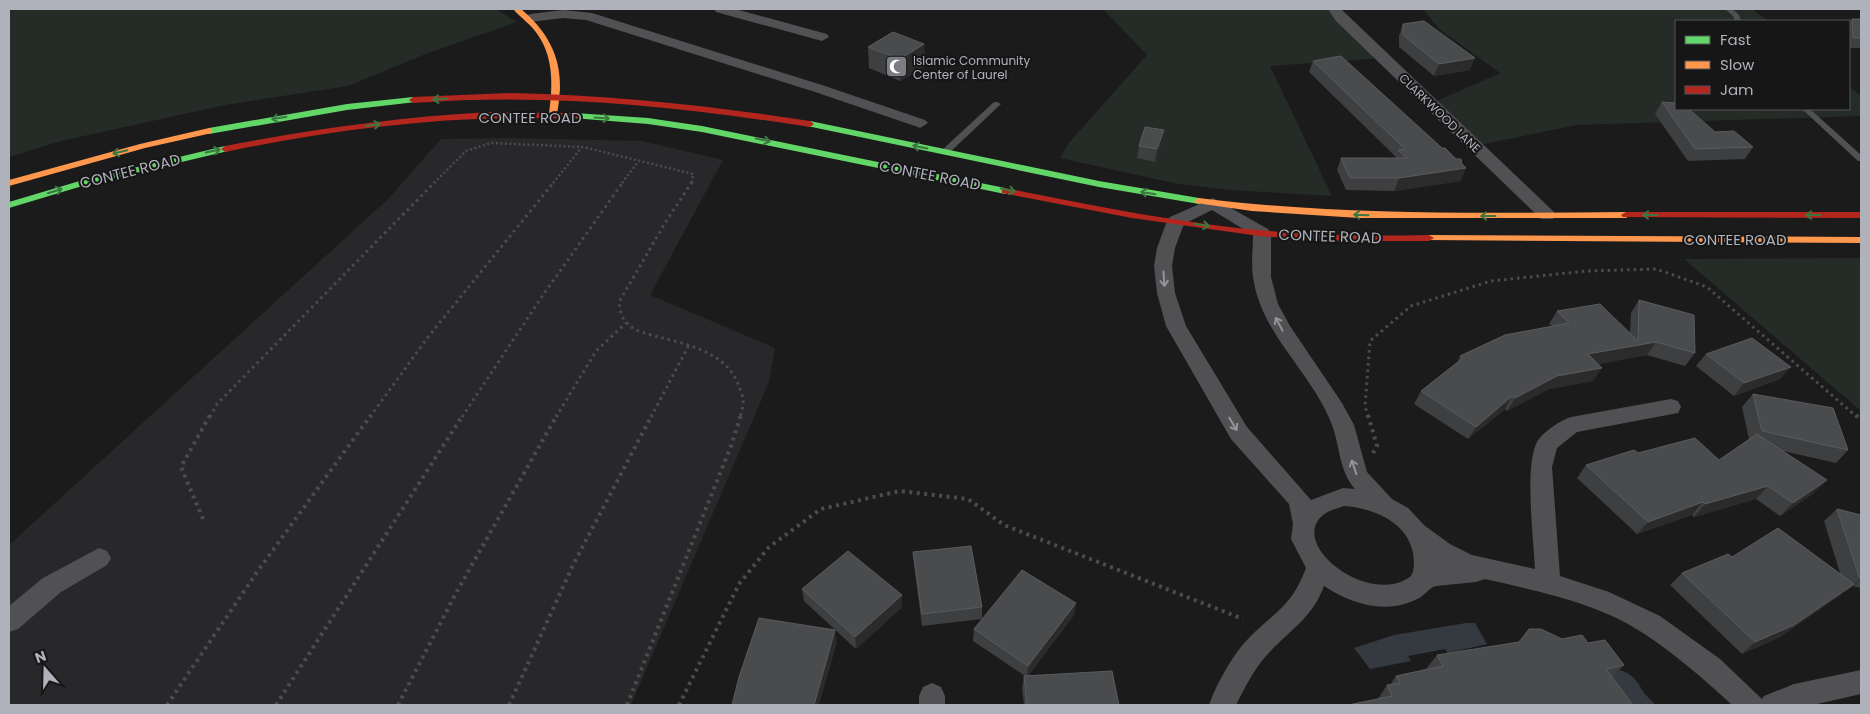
<svg xmlns="http://www.w3.org/2000/svg" width="1870" height="714" viewBox="0 0 1870 714" font-family="Poppins,sans-serif">
<style>
.built{fill:#28282a}
.green{fill:#252b26}
.water{fill:#343a40}
.lines{fill:none;stroke-linecap:round;stroke-linejoin:round}
.path-far2{stroke:#4c4c4f;stroke-width:2.5;stroke-dasharray:2 2.5;stroke-linecap:butt}
.path-far1{stroke:#4c4c4f;stroke-width:3;stroke-dasharray:2.5 4;stroke-linecap:butt}
.path{stroke:#4c4c4f;stroke-width:4;stroke-dasharray:3 4.5;stroke-linecap:butt}
.lane{fill:#515154;fill-rule:evenodd}
.street{fill:#515154;fill-rule:evenodd}
.fast{fill:#63d668;fill-rule:evenodd}
.slow{fill:#ff974d;fill-rule:evenodd}
.jam{fill:#b3261e;fill-rule:evenodd}
.wall{fill:#3e3f40}
.shaded-wall{fill:#2b2b2c}
.building{fill:#4a4b4d;stroke:#5a5b5e}
.oneway{stroke:#3c7640}
.oneway2{stroke:#93959b}
.labels{text-anchor:middle;dominant-baseline:central;stroke-width:4;stroke-linejoin:round;paint-order:stroke}
.far-poi-label{font-size:12px;fill:#afb2ba;stroke:#161617;text-anchor:start}
.far-street-label{font-size:12px;fill:#afb2ba;stroke:#161617}
.street-label{font-size:15px;fill:#afb2ba;stroke:#161617}
</style>
<rect width="100%" height="100%" fill="#1b1b1c"/>
<path class="built" d="M506 138 642 141 723 160 650 295 775 348 769 382 631 705H9V545L388 199 441 139Z"/>
<g class="green">
<path d="M9 9H496L517 22 428 53 348 86 225 105 61 141 9 157Z"/>
<path d="M1103 9H1334L1341 18 1383 58 1270 66 1332 196 1231 190 1178 184 1060 158 1068 144 1147 55Z"/>
<path d="M1423 9H1752L1768 21H1676V109H1849V86L1861 96V116L1577 125 1474 146 1430 104 1500 73 1439 29Z"/>
<path d="M1861 258V411L1684 259Z"/>
</g>
<g class="water">
<path d="M1466 623H1475L1487 644 1448 653 1445 649 1408 656 1411 661 1370 669 1354 648 1394 635Z"/>
<path d="M1620 670C1634 675 1637 681 1644 693 1647 697 1652 700 1655 705H1621L1609 675Z"/>
</g>
<g class="lines">
<g class="path-far2">
<path d="M434 183 466 151 491 143 583 147 693 174 692 183"/>
<path d="M553 183 582 147"/>
<path d="M622 183 638 162"/>
</g>
<g class="path-far1">
<path d="M692 182 665 223 619 302C620 309 621 318 627 323 634 331 645 333 655 336 685 344 725 351 738 384 744 399 745 401 740 417"/>
<path d="M210 417 217 404 435 182"/>
<path d="M370 417 428 337 554 182"/>
<path d="M462 417 543 295 623 182"/>
<path d="M556 417 596 351 626 323"/>
<path d="M651 417 689 345"/>
<path d="M1368 417 1365 406 1370 341 1411 306 1491 281 1587 271 1656 269 1707 287 1857 417"/>
</g>
<g class="path">
<path d="M1368 415 1377 446 1373 453"/>
<path d="M1856 415 1861 420"/>
<path d="M203 519 181 467 210 415"/>
<path d="M167 705 257 572 371 415"/>
<path d="M276 705 463 415"/>
<path d="M398 705 456 593 557 415"/>
<path d="M509 705 573 565 652 415"/>
<path d="M627 705 731 446 741 415"/>
<path d="M679 705 739 584 769 547 821 509 900 491 968 499 1004 525 1243 619"/>
</g>
<g class="lane">
<path d="M1725 9C1734 9 1739 12 1741 21H1735L1733 16Z"/>
<path d="M994 102H997L1001 104 948 154H942V150Z"/>
<path d="M1802 109H1810L1861 155V161H1858Z"/>
</g>
<g class="street">
<path d="M714 9H735L827 34 829 37 822 41 716 12Z"/>
<path d="M1328 9H1341L1553 211 1556 215 1553 219H1541L1336 21Z"/>
<path d="M563 10 592 13 825 86 925 120 928 123 920 128 915 126 815 92 586 20 563 18 530 22 523 18 530 14Z"/>
<path d="M1213 198 1268 229 1271 233V277L1278 304 1290 326 1342 403 1354 425 1367 472 1392 499 1408 508 1425 526 1450 544 1472 555 1535 569C1534 542 1523 459 1539 439 1546 430 1561 420 1571 417L1671 399 1678 401 1681 407 1678 413 1577 432 1557 448 1552 467 1560 576 1609 592 1660 616 1720 659 1762 699 1764 696 1794 684 1861 670V694L1813 705H1732C1704 679 1675 654 1643 633 1598 603 1537 591 1485 579L1476 582 1436 586C1428 588 1425 596 1417 599 1386 615 1351 604 1324 586 1312 619 1288 631 1266 656 1254 669 1244 689 1236 705H1209C1216 685 1233 654 1248 639 1275 611 1291 608 1306 568L1291 539 1293 524 1289 504 1231 439 1166 326 1157 293 1154 266 1157 248 1167 221 1170 217ZM1212 210 1253 235C1253 249 1251 264 1253 277 1261 335 1312 372 1332 425 1340 446 1339 471 1355 489L1343 488 1311 500 1247 427 1186 326 1175 293 1172 266 1175 248 1184 224ZM1344 506C1372 508 1407 521 1413 553 1414 561 1415 569 1411 576 1369 609 1283 541 1326 513 1331 510 1338 508 1344 506Z"/>
<path d="M99 548 107 551 111 558 107 565 61 592 18 629 9 632V606L43 578Z"/>
<path d="M932 683 941 687 945 696V705H919V696L923 687Z"/>
</g>
<g class="fast">
<path d="M413 97 417 100 416 102 347 110 209 134 205 131 209 128 347 104Z"/>
<path d="M575 113 648 118 702 126 1005 188 1010 191 1005 194 702 132 648 124 572 118V114Z"/>
<path d="M810 121 1099 181 1199 198 1204 201 1199 204 1099 187 807 126V122Z"/>
<path d="M225 146 228 147V151L89 184 9 208V202L83 180Z"/>
</g>
<g class="slow">
<path d="M513 9H521C546 30 561 55 560 89 559 98 559 108 556 116L553 117 549 114C553 85 554 55 535 31 529 23 520 17 513 9Z"/>
<path d="M209 128 212 129V133L145 148 9 186V180L140 144Z"/>
<path d="M1199 198C1341 216 1483 213 1626 212L1631 215 1626 218H1359L1252 211 1196 203 1194 201Z"/>
<path d="M1429 235 1861 237V243L1425 240 1424 238Z"/>
</g>
<g class="jam">
<path d="M512 93C613 95 711 106 810 121L814 124 810 127C675 106 550 93 413 103L409 100 413 97Z"/>
<path d="M489 112 575 113 579 116 575 119C457 114 341 128 225 152L221 149 225 146C312 129 399 117 489 112Z"/>
<path d="M1005 188C1096 206 1188 225 1281 232 1331 236 1380 236 1429 235L1434 238 1429 241H1344L1259 236 1132 218 1002 193V189Z"/>
<path d="M1626 212H1861V218L1623 217 1621 215Z"/>
</g>
</g>
<g class="wall">
<path d="M1852 19H1861V48H1849V23Z"/>
<path d="M1403 24 1470 70 1434 76 1399 47V36Z"/>
<path d="M924 44 925 66 900 81 869 68 868 47Z"/>
<path d="M1313 61 1461 181 1394 191 1346 190 1337 170 1341 158H1395L1396 157 1309 72Z"/>
<path d="M1662 102 1715 132 1753 147 1745 159 1688 161 1655 114Z"/>
<path d="M1162 143 1155 162 1137 158 1139 146Z"/>
<path d="M1639 300 1695 353 1685 366 1647 355 1598 364 1593 381 1549 389 1507 411 1505 409 1468 439 1414 404 1421 391 1457 363 1460 356 1552 326 1549 324 1557 311 1630 333 1631 313Z"/>
<path d="M1706 354 1780 379 1734 396 1696 366Z"/>
<path d="M1753 394 1848 450 1836 463 1783 451 1814 493 1780 516 1756 499 1694 517 1692 515 1637 534 1577 478 1586 465 1719 460 1749 439 1742 407Z"/>
<path d="M1837 509 1861 515V588L1853 586 1845 592V591L1839 596 1780 637 1742 654 1670 585 1682 573 1732 557 1840 573 1824 521Z"/>
<path d="M913 552 982 607V619L922 626 914 564Z"/>
<path d="M802 589 902 607 856 649 804 601Z"/>
<path d="M1076 603 1074 615 1028 676 1119 705H1024L1022 688 1024 676H1025L973 641 974 629Z"/>
<path d="M1562 639 1588 643 1624 665 1612 677 1378 699 1387 685H1390L1396 676 1426 669 1437 655Z"/>
</g>
<g class="shaded-wall">
<path d="M924 44 925 66 900 81V59Z"/>
<path d="M1475 58 1470 70 1434 76 1439 64Z"/>
<path d="M1164 130 1162 143 1155 162 1157 149Z"/>
<path d="M1466 168 1461 181 1394 191 1399 178Z"/>
<path d="M1656 342 1647 355 1580 367 1588 354Z"/>
<path d="M1791 367 1780 379 1734 396 1744 383Z"/>
<path d="M1602 368 1593 381 1549 389 1507 411 1515 398 1557 376Z"/>
<path d="M1512 396 1505 409 1468 439 1476 427Z"/>
<path d="M1827 480 1814 493 1780 516 1793 503Z"/>
<path d="M1768 486 1756 499 1694 517 1705 504Z"/>
<path d="M1703 502 1692 515 1637 534 1648 522Z"/>
<path d="M1861 578V579L1853 586 1845 592Z"/>
<path d="M1854 584 1839 596 1780 637 1742 654 1755 642Z"/>
<path d="M902 595V607L856 649 855 637Z"/>
<path d="M1076 603 1074 615 1027 678 1028 666Z"/>
<path d="M835 630 837 642 819 705H814Z"/>
</g>
<g class="building">
<path d="M1852 19H1861V38H1853Z"/>
<path d="M1424 21 1475 58 1439 64 1403 35V24Z"/>
<path d="M893 32 924 44 900 59 868 47Z"/>
<path d="M1341 56 1442 148H1445L1456 159H1461L1462 164 1466 168 1399 178H1350L1341 158H1407L1398 150 1405 149 1313 61Z"/>
<path d="M1662 102 1676 103V109H1689L1715 132 1734 131 1753 147 1695 149Z"/>
<path d="M1145 127 1164 130 1157 149 1139 146Z"/>
<path d="M1639 300 1694 315 1695 353 1656 342 1588 354 1602 368 1557 376 1515 398 1512 396 1476 427 1421 391 1463 358 1460 356 1505 335 1569 323 1557 311 1600 304 1638 341Z"/>
<path d="M1752 338 1791 367 1744 383 1706 354Z"/>
<path d="M1753 394 1833 408 1848 450 1762 431Z"/>
<path d="M1757 434 1827 480 1793 503 1768 486 1705 504 1703 502 1648 522 1586 465 1634 450 1638 453 1695 438 1719 460Z"/>
<path d="M1837 509 1861 515V578L1860 579Z"/>
<path d="M1778 528 1854 584 1794 625 1755 642 1682 573 1728 554 1732 557Z"/>
<path d="M971 546 982 607 922 614 913 552Z"/>
<path d="M848 551 902 595 855 637 802 589Z"/>
<path d="M1022 570 1076 603 1028 666 974 629Z"/>
<path d="M759 618 835 630 814 705H732L739 677Z"/>
<path d="M1529 629H1541L1562 639 1582 635 1588 643 1605 640 1624 665 1606 669 1633 705H1348L1392 696 1387 685 1400 683 1396 676 1443 666 1437 655 1519 642Z"/>
<path d="M1112 671 1119 705H1027L1024 676Z"/>
</g>
<defs><path id="oneway-shaft" d="M-6 0H5M1.5-3L5.5 0L1.5 3" fill="none" stroke-width="1.6" stroke-linecap="round" stroke-linejoin="round" transform="scale(1.25)"/></defs>
<g class="oneway">
<use href="#oneway-shaft" transform="translate(440 99) rotate(176)"/>
<use href="#oneway-shaft" transform="translate(279 118) rotate(170)"/>
<use href="#oneway-shaft" transform="translate(602 118) rotate(4)"/>
<use href="#oneway-shaft" transform="translate(373 125) rotate(-7)"/>
<use href="#oneway-shaft" transform="translate(763 140) rotate(12)"/>
<use href="#oneway-shaft" transform="translate(920 147) rotate(-168)"/>
<use href="#oneway-shaft" transform="translate(213 151) rotate(-12)"/>
<use href="#oneway-shaft" transform="translate(120 152) rotate(166)"/>
<use href="#oneway-shaft" transform="translate(1008 190) rotate(11)"/>
<use href="#oneway-shaft" transform="translate(55 191) rotate(-17)"/>
<use href="#oneway-shaft" transform="translate(1148 193) rotate(-170)"/>
<use href="#oneway-shaft" transform="translate(1361 215) rotate(-178)"/>
<use href="#oneway-shaft" transform="translate(1650 215) rotate(180)"/>
<use href="#oneway-shaft" transform="translate(1813 215) rotate(180)"/>
<use href="#oneway-shaft" transform="translate(1488 216) rotate(180)"/>
<use href="#oneway-shaft" transform="translate(1202 225) rotate(8)"/>
</g>
<g class="oneway2">
<use href="#oneway-shaft" transform="translate(1164 279) rotate(86)"/>
<use href="#oneway-shaft" transform="translate(1279 324) rotate(-118)"/>
<use href="#oneway-shaft" transform="translate(1233 424) rotate(59)"/>
<use href="#oneway-shaft" transform="translate(1354 467) rotate(-109)"/>
</g>
<defs>
<symbol id="mosque-square" viewBox="-11 -11 22 22"><rect x="-9" y="-9" width="18" height="18" rx="4" fill="#7b7d83" stroke="#161617"/><path d="M3.5-4.9A6 6 0 1 0 3.5 4.9A5 5 0 1 1 3.5-4.9Z" fill="#fff"/></symbol>
</defs>
<g fill-rule="evenodd">
<use href="#mosque-square" x="884" y="54" width="25" height="25"/>
</g>
<g class="labels">
<g class="far-poi-label">
<text x="913" y="60">Islamic Community<tspan x="913" dy="14">Center of Laurel</tspan></text>
</g>
<g class="far-street-label">
<text transform="translate(1440 113) rotate(44)">CLARKWOOD LANE</text>
</g>
<g class="street-label">
<text x="530" y="117">CONTEE ROAD</text>
<text transform="translate(130 171) rotate(-14)">CONTEE ROAD</text>
<text transform="translate(930 175) rotate(11)">CONTEE ROAD</text>
<text transform="translate(1330 236) rotate(2)">CONTEE ROAD</text>
<text x="1735" y="239">CONTEE ROAD</text>
</g>
</g>
<rect width="1870" height="714" fill="none" stroke="#afb2ba" stroke-width="20"/>
<rect x="1675" y="20" width="175" height="90" fill="#161617" stroke="#535458"/>
<rect x="1685" y="36" width="25" height="8" fill="#63d668" stroke="#535458"/>
<text x="1720" y="45" font-size="15" fill="#afb2ba">Fast</text>
<rect x="1685" y="61" width="25" height="8" fill="#ff974d" stroke="#535458"/>
<text x="1720" y="70" font-size="15" fill="#afb2ba">Slow</text>
<rect x="1685" y="86" width="25" height="8" fill="#b3261e" stroke="#535458"/>
<text x="1720" y="95" font-size="15" fill="#afb2ba">Jam</text>
<g transform="translate(45 669) rotate(340)" stroke="#161617" stroke-width="4" paint-order="stroke">
<path d="M0-4L9 19L0 12L-9 19Z" fill="#afb2ba"/>
<text y="-8" font-size="14" font-weight="bold" text-anchor="middle" fill="#afb2ba">N</text>
</g>
</svg>
